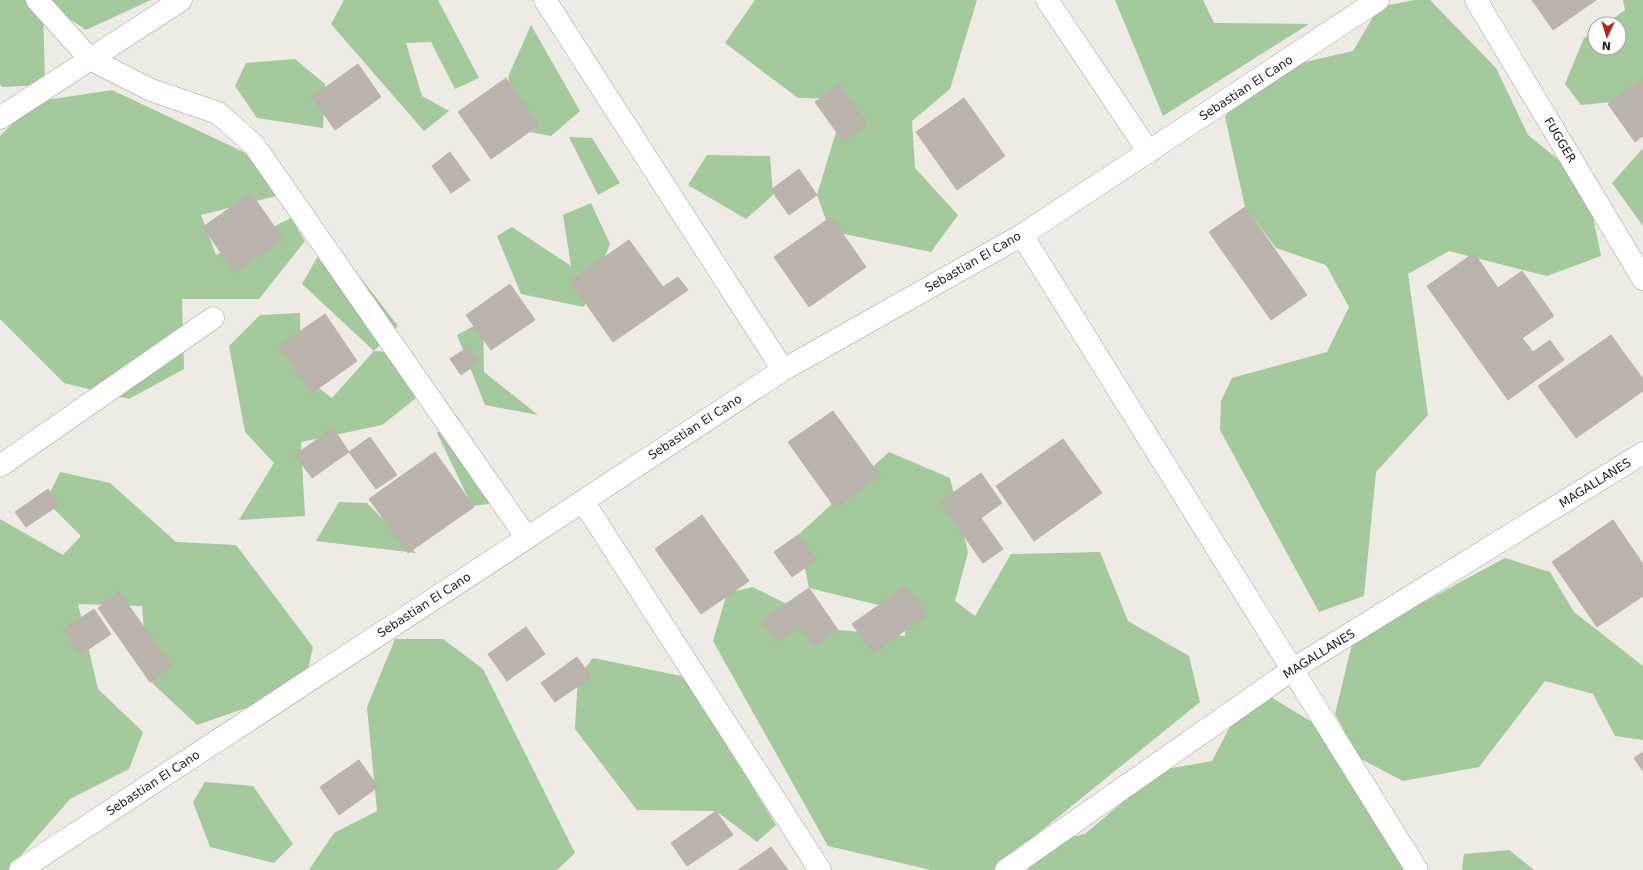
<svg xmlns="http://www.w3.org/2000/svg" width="1643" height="870" viewBox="0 0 1643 870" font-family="'DejaVu Sans',sans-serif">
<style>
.forest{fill:#a3c99c}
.building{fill:#bab4ad;stroke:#bdb3a7}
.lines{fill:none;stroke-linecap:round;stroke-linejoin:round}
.street-casing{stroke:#a1a1a1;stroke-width:23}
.street{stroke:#fff;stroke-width:22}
.labels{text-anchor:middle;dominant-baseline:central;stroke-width:3;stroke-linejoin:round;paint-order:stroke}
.street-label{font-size:12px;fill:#1d1d1d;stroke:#fff}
</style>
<rect width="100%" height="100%" fill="#edebe3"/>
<g class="forest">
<path d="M0 0H151L86 30 43 1 45 85 2 87 0 84Z"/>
<path d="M344 0H438L479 78 455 89 431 42 406 43 422 96 449 111 424 131 331 24Z"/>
<path d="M755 0H977L950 89 912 121 915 168 958 215 931 252 830 231 817 195 846 99 798 98 725 43Z"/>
<path d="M1115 0H1203L1214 23 1309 24 1163 116Z"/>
<path d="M1415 0H1430L1496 68 1528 135 1586 182 1601 256 1547 276 1449 251 1408 274 1428 415 1376 472 1364 596 1319 612 1220 430 1221 401 1232 378 1327 352 1349 307 1326 265 1276 248 1245 207 1225 117 1252 74 1353 51 1379 7Z"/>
<path d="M1623 0H1643V99L1581 105 1565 84 1584 38 1595 31V48H1619V24H1605L1625 10Z"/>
<path d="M531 25 580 111 551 136 525 131 508 77Z"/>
<path d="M295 59 325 84 323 128 257 118 235 86 246 63Z"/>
<path d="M112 90 267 163 284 194 201 215 216 255 291 218 305 241 259 299H182L184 369 129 399 64 383 0 319V136L34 102Z"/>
<path d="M569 137 592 138 620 183 598 195Z"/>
<path d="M1643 148V226L1612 183Z"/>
<path d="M707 155 770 156 773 195 746 219 688 185Z"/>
<path d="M591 203 610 244 584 307 521 294 497 236 512 227 571 266 563 215Z"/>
<path d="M329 237 398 326 374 351 410 354 426 390 382 425 301 442 305 516 239 520 274 463 245 432 229 346 260 315 300 313 301 375 332 398 374 351 302 284Z"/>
<path d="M483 321 484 372 538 415 485 405 457 335Z"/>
<path d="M457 416 506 502 472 506 437 433Z"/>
<path d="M889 452 950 478 968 552 955 601 975 616 1011 554 1100 552 1128 621 1189 656 1200 702 993 870H931L828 846 713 641 727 593 753 587 838 630 905 636 907 612 809 588 798 535Z"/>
<path d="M60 472 110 483 176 542 236 545 313 647 304 688 197 725 148 679 142 606 78 604 98 689 143 732 129 769 70 799 8 870H0V519L63 555 81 536 46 501Z"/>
<path d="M339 502 367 503 416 553 316 541Z"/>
<path d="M1505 558 1550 572 1574 612 1643 666V740L1615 736 1593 694 1545 681 1479 767 1403 781 1359 758 1335 714 1353 640Z"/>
<path d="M395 639H443L483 669 575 853 557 870H309L334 833 377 811 367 707Z"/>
<path d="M593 658 686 677 776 825 757 842 716 811 637 810 575 729 578 677Z"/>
<path d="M1246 696H1269L1335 736 1409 870H1028L1038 845 1085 834 1161 770 1212 761Z"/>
<path d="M205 782 253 786 293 844 274 863 210 847 193 802Z"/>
<path d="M1509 850 1534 870H1462L1464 854Z"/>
</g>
<g class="building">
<path d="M1532 0H1596L1553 30Z"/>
<path d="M358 64 381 97 335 130 312 97Z"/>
<path d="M506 78 539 125 491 159 458 112Z"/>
<path d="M1643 79V136L1635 142 1608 104Z"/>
<path d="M839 85 867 124 843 141 815 102Z"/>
<path d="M964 98 1005 156 957 190 916 132Z"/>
<path d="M450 152 470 180 451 193 432 166Z"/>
<path d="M799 169 817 195 789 215 771 190Z"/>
<path d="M251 193 283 239 235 273 203 227Z"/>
<path d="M1245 207 1307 295 1271 320 1209 232Z"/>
<path d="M831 217 866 267 809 307 774 257Z"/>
<path d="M629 240 663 287 678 277 688 290 613 342 570 281Z"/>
<path d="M1474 253 1498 288 1522 271 1554 316 1483 365 1427 286Z"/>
<path d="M510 284 535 320 491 350 466 315Z"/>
<path d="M325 314 357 361 312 393 279 346Z"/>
<path d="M1611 335 1643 379V391L1576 438 1538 386Z"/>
<path d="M1522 338 1533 352 1550 340 1564 360 1508 400 1483 365Z"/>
<path d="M468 347 479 362 461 375 450 359Z"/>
<path d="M833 411 880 476 835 508 788 442Z"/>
<path d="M333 428 349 452 312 478 295 455Z"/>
<path d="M370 437 397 475 376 489 349 452Z"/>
<path d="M1063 439 1102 493 1034 541 996 486Z"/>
<path d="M435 452 474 507 408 553 369 499Z"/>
<path d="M981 473 1002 503 981 518 1003 549 983 563 940 502Z"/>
<path d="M48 489 59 505 26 527 15 512Z"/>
<path d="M702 515 749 581 701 614 655 549Z"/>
<path d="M1613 520 1643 564V596L1597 627 1552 562Z"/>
<path d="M798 535 816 560 792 577 774 552Z"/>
<path d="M906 586 927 615 873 653 852 624Z"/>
<path d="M809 588 838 630 815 646 799 626 776 642 761 621Z"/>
<path d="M119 592 172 666 150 682 98 608Z"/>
<path d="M94 609 111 634 80 655 63 630Z"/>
<path d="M526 627 545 654 507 681 488 654Z"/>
<path d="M577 657 591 677 555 702 541 683Z"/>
<path d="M1643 752V771L1634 758Z"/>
<path d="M359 760 378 787 339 815 320 787Z"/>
<path d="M716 811 733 835 687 866 671 843Z"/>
<path d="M771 847 788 870H738Z"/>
</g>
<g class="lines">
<defs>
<g id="street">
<path d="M37 0 90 59 151 90 218 113 254 145 527 538"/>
<path d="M545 0 783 370"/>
<path d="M1047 0 1149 152"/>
<path d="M1476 0 1643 279"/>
<path d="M0 118 181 0"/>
<path d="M1022 235 1417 870"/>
<path d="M0 466 213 318"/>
<path d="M583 501 820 870"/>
<path d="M20 870 783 370 1022 235 1378 0"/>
<path d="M1006 870 1293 669 1643 453"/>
</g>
</defs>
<use href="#street" class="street-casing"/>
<use href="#street" class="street"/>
</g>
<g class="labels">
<g class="street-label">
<text transform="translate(1246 88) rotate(-33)">Sebastian El Cano</text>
<text transform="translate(1560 140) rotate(59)">FUGGER</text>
<text transform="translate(973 262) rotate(-30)">Sebastian El Cano</text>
<text transform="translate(695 427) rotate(-33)">Sebastian El Cano</text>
<text transform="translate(1595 483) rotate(-32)">MAGALLANES</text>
<text transform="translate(424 605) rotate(-33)">Sebastian El Cano</text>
<text transform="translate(1319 654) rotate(-32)">MAGALLANES</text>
<text transform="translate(153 783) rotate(-33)">Sebastian El Cano</text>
</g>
</g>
<g transform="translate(1607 36) rotate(184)"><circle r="19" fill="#ffffff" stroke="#a5a5a5"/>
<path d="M0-3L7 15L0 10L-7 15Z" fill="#b72612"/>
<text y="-6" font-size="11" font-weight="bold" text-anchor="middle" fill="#1d1d1d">N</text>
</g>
</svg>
